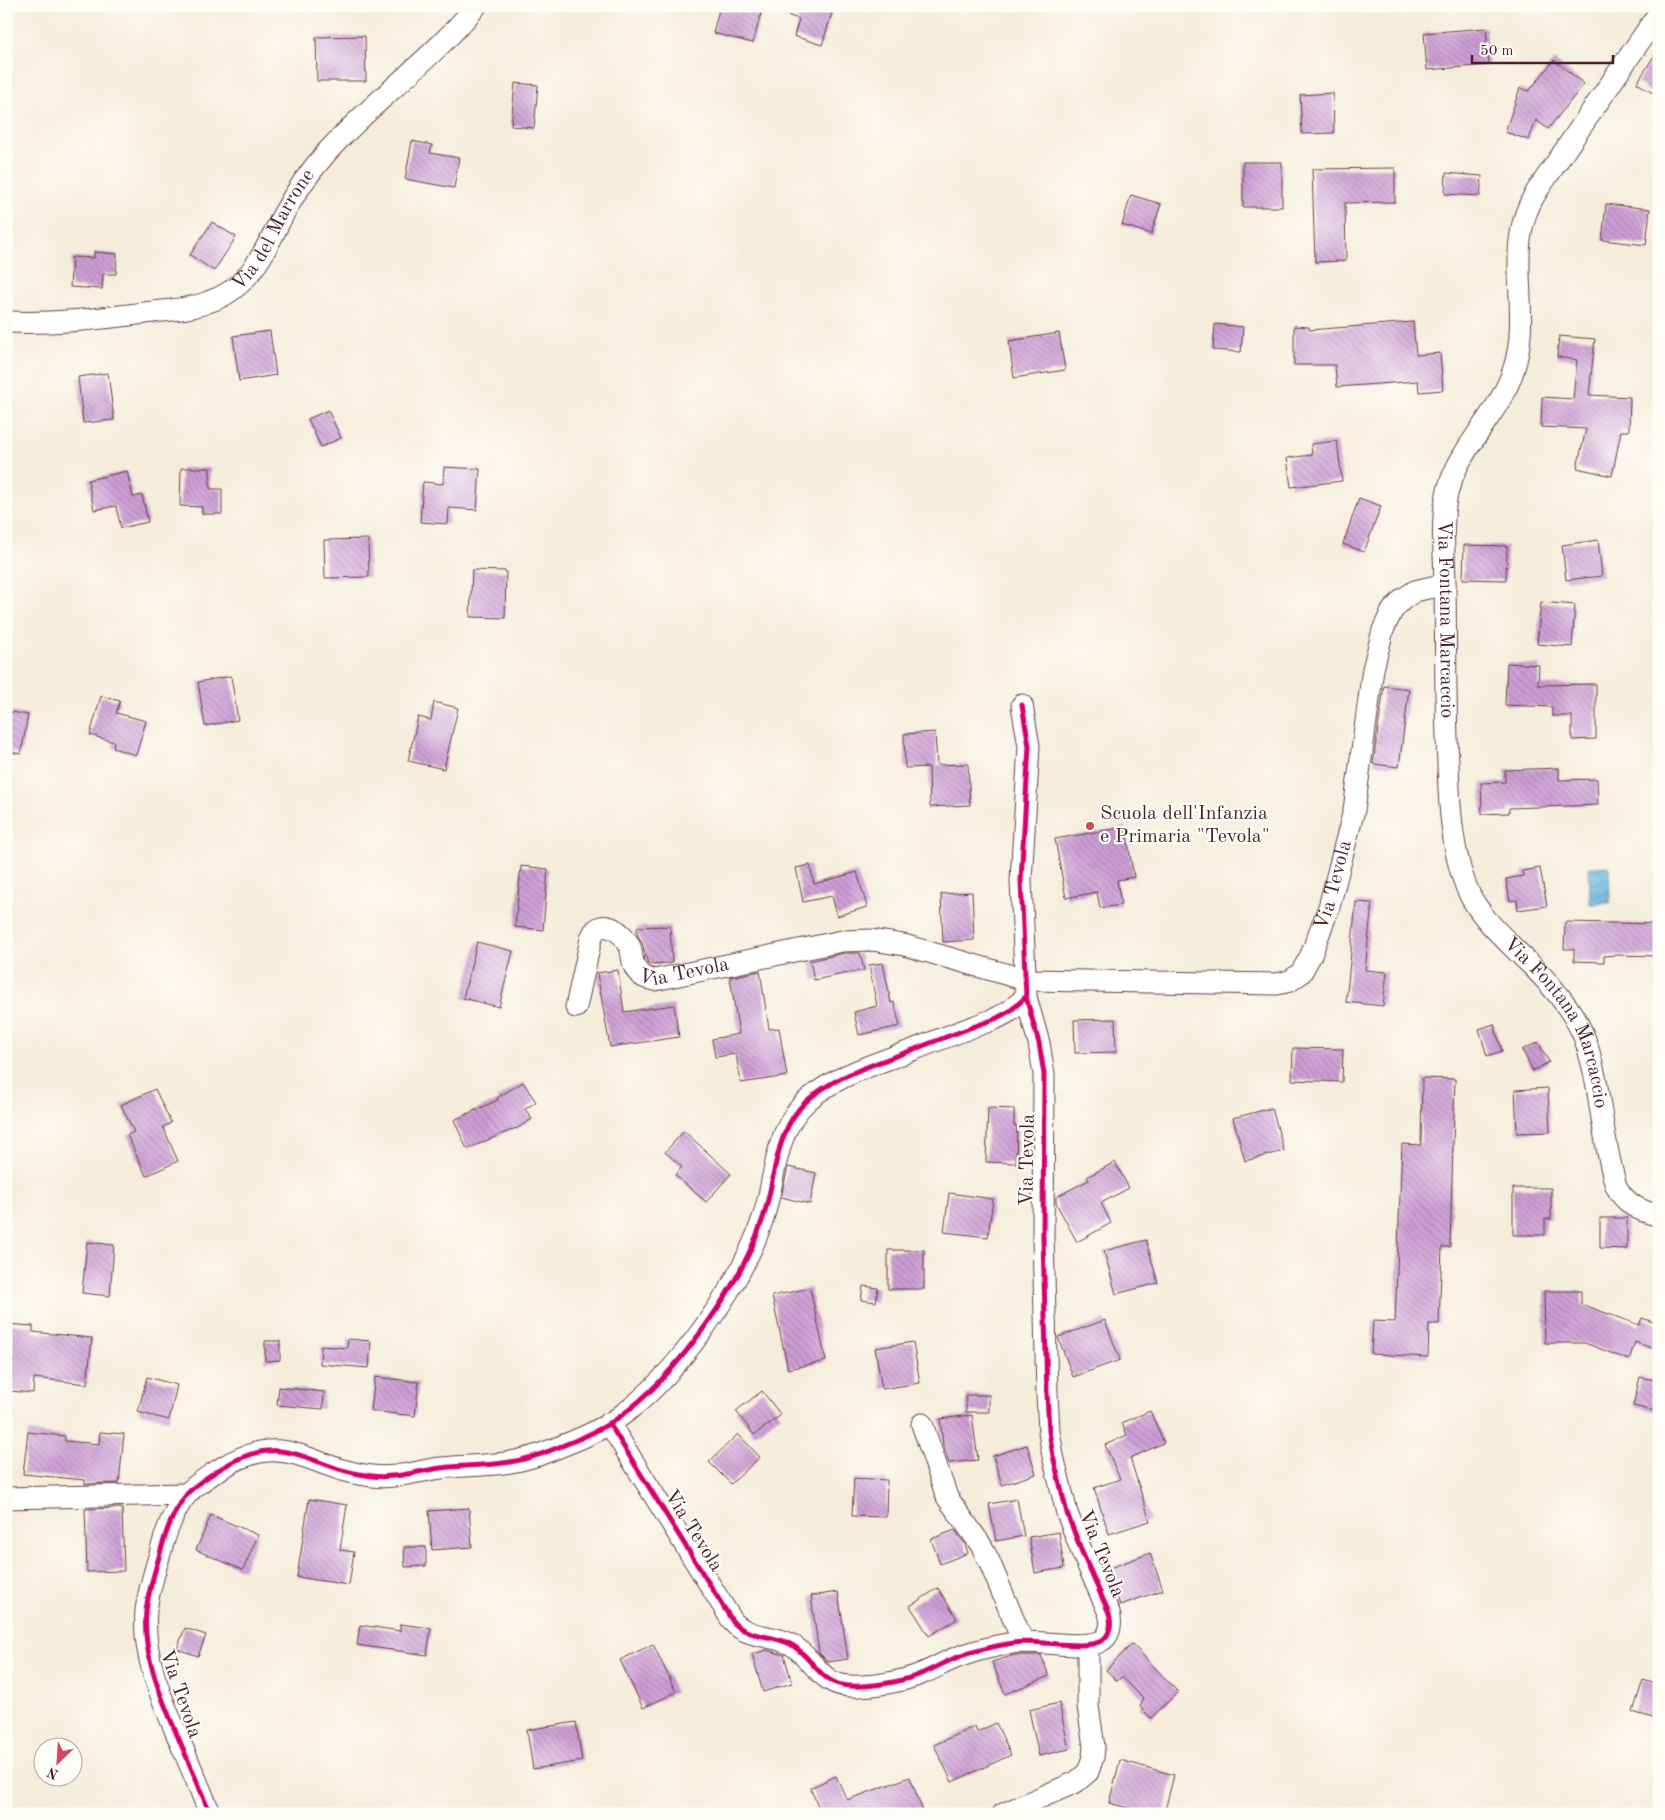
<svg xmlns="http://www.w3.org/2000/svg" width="1665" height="1820" viewBox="0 0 1665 1820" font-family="'Old Standard TT',serif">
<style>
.water{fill:url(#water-waves);stroke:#566884}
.building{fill:url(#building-back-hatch)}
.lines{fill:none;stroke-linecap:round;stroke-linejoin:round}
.street-casing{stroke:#643e45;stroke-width:23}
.street{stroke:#fff;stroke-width:21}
.cycleway-casing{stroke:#fdfcf7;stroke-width:8}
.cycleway{stroke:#d6006c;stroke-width:5}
.poi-dot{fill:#d1495b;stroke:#fdfcf7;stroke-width:2}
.labels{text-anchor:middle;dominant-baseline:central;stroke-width:4.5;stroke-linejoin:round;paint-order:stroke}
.street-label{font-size:20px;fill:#4a1f2b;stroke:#fdfcf7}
.poi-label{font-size:20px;fill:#4a1f2b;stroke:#fdfcf7;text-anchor:start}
</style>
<defs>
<pattern id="water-waves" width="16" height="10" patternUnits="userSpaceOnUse" patternTransform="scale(1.25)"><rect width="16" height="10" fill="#63b1dd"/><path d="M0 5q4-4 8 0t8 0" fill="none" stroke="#548fb3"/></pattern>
<pattern id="building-back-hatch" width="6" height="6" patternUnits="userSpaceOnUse" patternTransform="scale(1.25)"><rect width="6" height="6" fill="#ce9fd6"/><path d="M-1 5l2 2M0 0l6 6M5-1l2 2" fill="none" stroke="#a981ae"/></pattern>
</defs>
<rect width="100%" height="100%" fill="#fdfcf7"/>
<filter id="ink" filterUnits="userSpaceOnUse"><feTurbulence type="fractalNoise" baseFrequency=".02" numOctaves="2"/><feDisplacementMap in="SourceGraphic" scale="10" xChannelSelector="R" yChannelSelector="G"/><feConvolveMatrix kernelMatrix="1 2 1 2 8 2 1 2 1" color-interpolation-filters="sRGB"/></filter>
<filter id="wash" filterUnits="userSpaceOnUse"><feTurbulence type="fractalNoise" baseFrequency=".0096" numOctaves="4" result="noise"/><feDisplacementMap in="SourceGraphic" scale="20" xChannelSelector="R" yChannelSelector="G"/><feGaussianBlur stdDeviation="1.12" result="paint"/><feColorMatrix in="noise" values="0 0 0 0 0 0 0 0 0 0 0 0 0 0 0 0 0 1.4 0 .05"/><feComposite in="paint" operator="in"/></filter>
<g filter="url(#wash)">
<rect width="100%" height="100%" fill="#f5edda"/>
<path class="water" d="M1609 866 1610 903 1590 904 1589 867Z"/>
<g id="blocks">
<g class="building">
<path d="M720 6H763L753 43 713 33Z"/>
<path d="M771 6H834L822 45 794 36 799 19 771 10Z"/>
<path d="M1486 28 1489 65 1427 70 1424 33Z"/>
<path d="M365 36 366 81H317L316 37Z"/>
<path d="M1659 48V97L1637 83Z"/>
<path d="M1554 60 1584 84 1548 129 1536 120 1529 140 1505 132 1520 88 1529 91Z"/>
<path d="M515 83 538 85 534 128 511 126Z"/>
<path d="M1333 93 1334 133 1302 134 1300 95Z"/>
<path d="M412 141 432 145 430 153 459 158 454 188 405 179Z"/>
<rect x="1243" y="162" width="39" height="45"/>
<path d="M1395 168V202L1345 203 1346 261 1315 262 1312 169Z"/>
<path d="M1446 173 1482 176 1480 196 1445 194Z"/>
<path d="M1131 195 1161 204 1151 234 1122 225Z"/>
<path d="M1606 204 1650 209 1646 245 1602 240Z"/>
<path d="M212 222 236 237 214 271 190 255Z"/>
<path d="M94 252 117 254 116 274H103L102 289 70 287 72 257 94 258Z"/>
<path d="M1413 322 1416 355 1440 353 1443 390 1419 392 1418 381 1337 387 1335 365H1294V326L1309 327V330Z"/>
<path d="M1215 324 1243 327 1241 352 1213 350Z"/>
<path d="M270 331 276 375 239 381 233 336Z"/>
<path d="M1059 333 1065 370 1014 378 1009 341Z"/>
<path d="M1559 336 1595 339 1589 395 1630 397 1629 431H1621L1612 476 1577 468 1586 429 1541 427 1542 397 1573 399 1577 360 1557 357Z"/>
<path d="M108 373 114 420 83 423 78 377Z"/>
<path d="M328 410 341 438 321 447 308 419Z"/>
<path d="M1337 441 1342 481 1291 487 1287 458 1312 455 1311 444Z"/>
<path d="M444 467 480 469 477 510 449 508 448 524 420 522 423 482 443 484Z"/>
<path d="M181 468H210V489H222V514H202V507L180 506Z"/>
<path d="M127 471 133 497 142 495 148 522 121 528 116 506 94 510 88 480Z"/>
<path d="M1359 498 1381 506 1364 552 1343 544Z"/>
<path d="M368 539 369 577 325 578 324 540Z"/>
<path d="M1598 540 1602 576 1566 580 1562 545Z"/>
<path d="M1464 545 1507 546 1506 580 1463 579Z"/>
<path d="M472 570 506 571 505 618 470 617Z"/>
<path d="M1541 602 1575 605 1572 647 1537 644Z"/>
<path d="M1507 663 1539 665 1538 685 1596 684V739L1572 740V716H1552V707L1505 705Z"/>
<path d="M231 676 238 720 205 726 198 682Z"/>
<path d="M1384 686 1409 689 1399 767 1373 764Z"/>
<path d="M101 696 120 701 116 713 146 721 136 755 113 748 114 742 90 735Z"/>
<path d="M434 702 458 708 444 769 408 761 418 717 431 720Z"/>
<path d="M6 711 28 715 21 754 6 751Z"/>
<path d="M935 732 937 765 968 764 970 805 930 807 929 767 905 768 904 734Z"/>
<path d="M1559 768V780L1597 779 1598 805 1509 808V813L1482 814 1481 783 1505 782V770Z"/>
<path d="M1125 827 1134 877 1117 880 1121 905 1100 908 1097 892 1066 898 1055 839Z"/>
<path d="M810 865 814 884 857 872 867 907 837 916 832 896 803 902 796 868Z"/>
<path d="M521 866 548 869 543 930 515 927Z"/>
<path d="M1540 868 1547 906 1518 910 1517 900 1510 901 1506 879 1523 876 1522 871Z"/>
<path d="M972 892 974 940 943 942 941 894Z"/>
<path d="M1356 902 1372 903 1365 970 1387 972 1383 1006 1346 1002Z"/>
<path d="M1565 922 1659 924V956L1616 955 1604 956V962L1574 961V949H1564Z"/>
<path d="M670 926 672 963 648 964 642 943 637 934V927Z"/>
<path d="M477 942 513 951 499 1007 463 998Z"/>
<path d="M844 953H860L864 970 814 980 810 961Z"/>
<path d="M883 963 891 1003 894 1002 900 1026 859 1035 854 1012 877 1006 869 965Z"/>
<path d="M618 970 624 1012 674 1005 679 1037 610 1047 597 973Z"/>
<path d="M760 971 769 1029 779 1028 787 1076 741 1083 736 1054 715 1057 712 1039 739 1034 730 977Z"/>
<path d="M1115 1019 1116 1052 1075 1053 1074 1020Z"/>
<path d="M1494 1024 1502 1051 1487 1056 1479 1029Z"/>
<path d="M1538 1042 1549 1062 1533 1071 1522 1050Z"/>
<path d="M1293 1048 1343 1049 1342 1082 1292 1080Z"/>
<path d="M1422 1078 1455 1079 1450 1247H1442L1439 1324H1429L1428 1357 1371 1354 1373 1321 1395 1322 1402 1144 1421 1145Z"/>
<path d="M523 1082 536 1102 525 1109 532 1119 516 1129V1128L467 1149 454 1120 498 1100 497 1098Z"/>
<path d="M1548 1088 1550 1132 1517 1133 1515 1090Z"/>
<path d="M155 1089 171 1123 163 1127 178 1161 146 1176 127 1135 134 1132 121 1105Z"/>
<path d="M988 1108 1014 1109V1126H1017L1016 1163 986 1162Z"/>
<path d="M1272 1108 1284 1151 1245 1161 1233 1118Z"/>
<path d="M684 1131 731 1174 706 1202 675 1175 682 1167 665 1152Z"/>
<path d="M1115 1162 1129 1188 1101 1203 1111 1223 1077 1242 1056 1203V1197L1089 1180 1087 1177Z"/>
<path d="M788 1167 816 1173 810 1204 781 1197Z"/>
<path d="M1513 1188H1551V1219H1545V1235H1513Z"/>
<path d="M949 1193 993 1199 988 1237 944 1232Z"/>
<path d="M1600 1218H1627V1249L1600 1248Z"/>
<path d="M1146 1240 1158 1283 1116 1294 1104 1251Z"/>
<path d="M87 1242 114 1245 110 1296 82 1293Z"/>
<rect x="888" y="1250" width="36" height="39"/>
<path d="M863 1286 878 1288 876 1302 861 1300Z"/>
<path d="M810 1288 826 1361 788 1369 772 1296Z"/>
<path d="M1544 1291H1581V1304L1639 1325 1642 1318 1659 1324V1338L1654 1349 1635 1342 1629 1360 1585 1343H1545Z"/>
<path d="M1105 1320 1120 1360 1073 1377 1058 1337Z"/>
<path d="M6 1324 33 1326V1332L92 1338 87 1384 34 1378 33 1393 10 1391 13 1359 6 1358Z"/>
<path d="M348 1339 371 1341 369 1368 320 1364 321 1346 347 1348Z"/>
<path d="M265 1341H280V1360L265 1361Z"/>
<path d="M913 1342 920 1383 882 1389 875 1348Z"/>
<path d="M147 1377 177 1385 169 1420 138 1412Z"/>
<path d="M375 1377 419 1382 415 1416 371 1411Z"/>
<path d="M1640 1377 1659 1381V1412L1633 1406Z"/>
<path d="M279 1387 324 1392 323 1409 277 1405Z"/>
<path d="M762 1391 781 1415 754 1435 736 1411Z"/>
<rect x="966" y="1395" width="23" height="17"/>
<path d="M1150 1411 1164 1443 1130 1458 1150 1521 1109 1534 1094 1488 1120 1479 1105 1445 1127 1435 1122 1423Z"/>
<path d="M972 1415 978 1460 949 1463 943 1446 940 1419Z"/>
<path d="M28 1432 65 1436V1441L99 1444 100 1432 124 1434 119 1483 85 1484V1480L23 1474Z"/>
<path d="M738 1434 760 1457 731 1484 709 1462Z"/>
<path d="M1027 1445 1036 1474 1002 1485 993 1456Z"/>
<path d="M854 1478 887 1480 886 1517 852 1516Z"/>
<path d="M309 1499 347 1505 340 1550 354 1552 349 1585 297 1577Z"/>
<path d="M1017 1499 1024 1536 996 1541 989 1504Z"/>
<path d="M122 1508 124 1571 87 1572 85 1509Z"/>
<path d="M469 1508 472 1547 432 1550 429 1511Z"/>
<path d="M211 1515 258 1535 243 1570 196 1550Z"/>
<path d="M955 1530 965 1544 968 1553 940 1564 931 1539Z"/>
<path d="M1059 1532 1064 1568 1035 1573 1029 1537Z"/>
<path d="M404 1547H426V1566L405 1567Z"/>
<path d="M1150 1553 1163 1590 1120 1605 1107 1569Z"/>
<path d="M938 1588 957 1619 929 1636 910 1606Z"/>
<path d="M838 1592 848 1659 828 1662 819 1653 811 1596Z"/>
<path d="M400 1624 431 1628 427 1655 357 1645 360 1625 400 1631Z"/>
<path d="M185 1628 206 1635 198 1656 177 1649Z"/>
<path d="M653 1644 676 1692 643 1708 620 1660Z"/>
<path d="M1132 1644 1178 1692 1151 1718 1140 1707 1144 1699 1122 1677 1117 1681 1106 1670Z"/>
<path d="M767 1650 784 1655 792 1683 763 1692 752 1654Z"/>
<path d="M1015 1655H1041L1049 1676 1005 1694 992 1662Z"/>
<path d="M1643 1680 1659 1685V1720L1633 1712Z"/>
<path d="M1059 1703 1069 1749 1039 1756 1029 1710Z"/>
<path d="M576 1722 582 1761 533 1769 527 1730Z"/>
<path d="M996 1723 1011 1755 952 1782 934 1745 975 1726 977 1732Z"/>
<path d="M1120 1760 1174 1775 1164 1814H1150L1109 1803Z"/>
<path d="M836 1776 847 1800 910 1777 924 1814H815V1812L820 1810 810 1788Z"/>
</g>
</g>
</g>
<g filter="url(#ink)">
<use href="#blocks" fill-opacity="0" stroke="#643e45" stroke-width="1"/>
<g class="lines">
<defs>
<g id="street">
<path id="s1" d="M1659 13 1537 191C1501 246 1533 309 1514 368 1501 413 1461 444 1448 490 1440 521 1445 554 1445 586 1446 645 1445 704 1448 763 1449 804 1452 862 1472 899 1486 923 1506 940 1525 959 1547 980 1568 1003 1581 1030 1589 1046 1592 1064 1596 1081 1602 1116 1606 1153 1616 1186 1625 1204 1640 1212 1659 1215"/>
<path id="s2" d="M6 322C53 324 99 319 145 313 166 310 189 310 208 302 224 297 238 287 248 275 264 256 273 234 284 213 296 191 311 170 328 151 374 100 432 60 476 6"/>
<path id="s3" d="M576 1007 591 939C598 915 623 930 630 947 633 955 631 965 638 972 642 978 649 979 655 980L842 941 872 940 904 945 1026 980 1277 984 1290 981 1301 973 1311 955 1329 907 1354 810 1373 669 1383 630 1392 611 1403 599 1415 591 1445 584"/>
<path d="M609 1423 733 1622C749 1639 773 1634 792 1645 813 1658 821 1685 849 1686 871 1687 903 1682 923 1673 936 1668 948 1660 961 1656 977 1650 995 1646 1013 1643 1037 1639 1080 1650 1099 1642 1111 1637 1112 1623 1109 1613L1082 1552 1067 1513 1053 1456 1049 1431 1047 1394 1043 1236 1044 1074 1039 1043 1026 997 1021 880 1029 746 1022 705"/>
<path d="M922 1424 947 1497 981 1545 989 1561 1023 1642"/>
<path d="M6 1498 187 1494"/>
<path d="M210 1814C200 1788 189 1763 178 1737 161 1697 142 1655 146 1611 148 1593 154 1574 159 1557 165 1535 172 1512 187 1494 196 1484 209 1476 220 1469 286 1427 310 1470 372 1476 395 1479 418 1471 441 1468 481 1464 510 1467 549 1451 572 1442 598 1432 618 1418 675 1378 742 1284 763 1218 775 1182 774 1138 800 1108 825 1079 875 1064 910 1051 938 1040 966 1029 995 1019L1010 1011 1026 997"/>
<path d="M1003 1814 1076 1782 1088 1772 1093 1757 1094 1747 1088 1706V1644"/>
</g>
</defs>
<use href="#street" class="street-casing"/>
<use href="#street" class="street"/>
<defs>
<g id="cycleway">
<path d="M609 1423 733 1622C749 1639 773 1634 792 1645 813 1658 821 1685 849 1686 871 1687 903 1682 923 1673 936 1668 948 1660 961 1656 977 1650 995 1646 1013 1643 1037 1639 1080 1650 1099 1642 1111 1637 1112 1623 1109 1613L1082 1552 1067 1513 1053 1456 1049 1431 1047 1394 1043 1236 1044 1074 1039 1043 1026 997 1021 880 1029 746 1022 705"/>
<path d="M210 1814C200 1788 189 1763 178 1737 161 1697 142 1655 146 1611 148 1593 154 1574 159 1557 165 1535 172 1512 187 1494 196 1484 209 1476 220 1469 286 1427 310 1470 372 1476 395 1479 418 1471 441 1468 481 1464 510 1467 549 1451 572 1442 598 1432 618 1418 675 1378 742 1284 763 1218 775 1182 774 1138 800 1108 825 1079 875 1064 910 1051 938 1040 966 1029 995 1019L1010 1011 1026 997"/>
</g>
</defs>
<use href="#cycleway" class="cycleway-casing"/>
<use href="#cycleway" class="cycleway"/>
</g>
</g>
<circle class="poi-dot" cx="1090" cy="826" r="5"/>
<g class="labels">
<g class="street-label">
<text stroke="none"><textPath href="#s2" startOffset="304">Via del Marrone</textPath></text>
<text stroke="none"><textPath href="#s1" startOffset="666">Via Fontana Marcaccio</textPath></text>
<text stroke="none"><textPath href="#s3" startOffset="922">Via Tevola</textPath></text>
<text stroke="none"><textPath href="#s3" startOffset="199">Via Tevola</textPath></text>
<text stroke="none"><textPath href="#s1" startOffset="1102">Via Fontana Marcaccio</textPath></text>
<text transform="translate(1028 1160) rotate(-89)">Via Tevola</text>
<text transform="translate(693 1531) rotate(58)">Via Tevola</text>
<text transform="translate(1101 1554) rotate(68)">Via Tevola</text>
<text transform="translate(180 1694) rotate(71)">Via Tevola</text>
</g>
<g class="poi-label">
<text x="1100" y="814">Scuola dell'Infanzia<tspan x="1100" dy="23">e Primaria "Tevola"</tspan></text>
</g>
</g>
<rect width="1665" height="1820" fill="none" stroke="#fdfcf7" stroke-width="25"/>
<g transform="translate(58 1762) rotate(205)"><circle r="24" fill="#fdfcf7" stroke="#b5a4a5"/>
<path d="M0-4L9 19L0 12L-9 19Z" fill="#d1495b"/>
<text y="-8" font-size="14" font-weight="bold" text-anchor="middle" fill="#4a1f2b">N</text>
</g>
<path d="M1472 55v8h141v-8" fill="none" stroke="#4a1f2b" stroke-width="2.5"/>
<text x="1480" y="55" font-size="15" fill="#4a1f2b" stroke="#fdfcf7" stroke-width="4" paint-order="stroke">50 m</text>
</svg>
